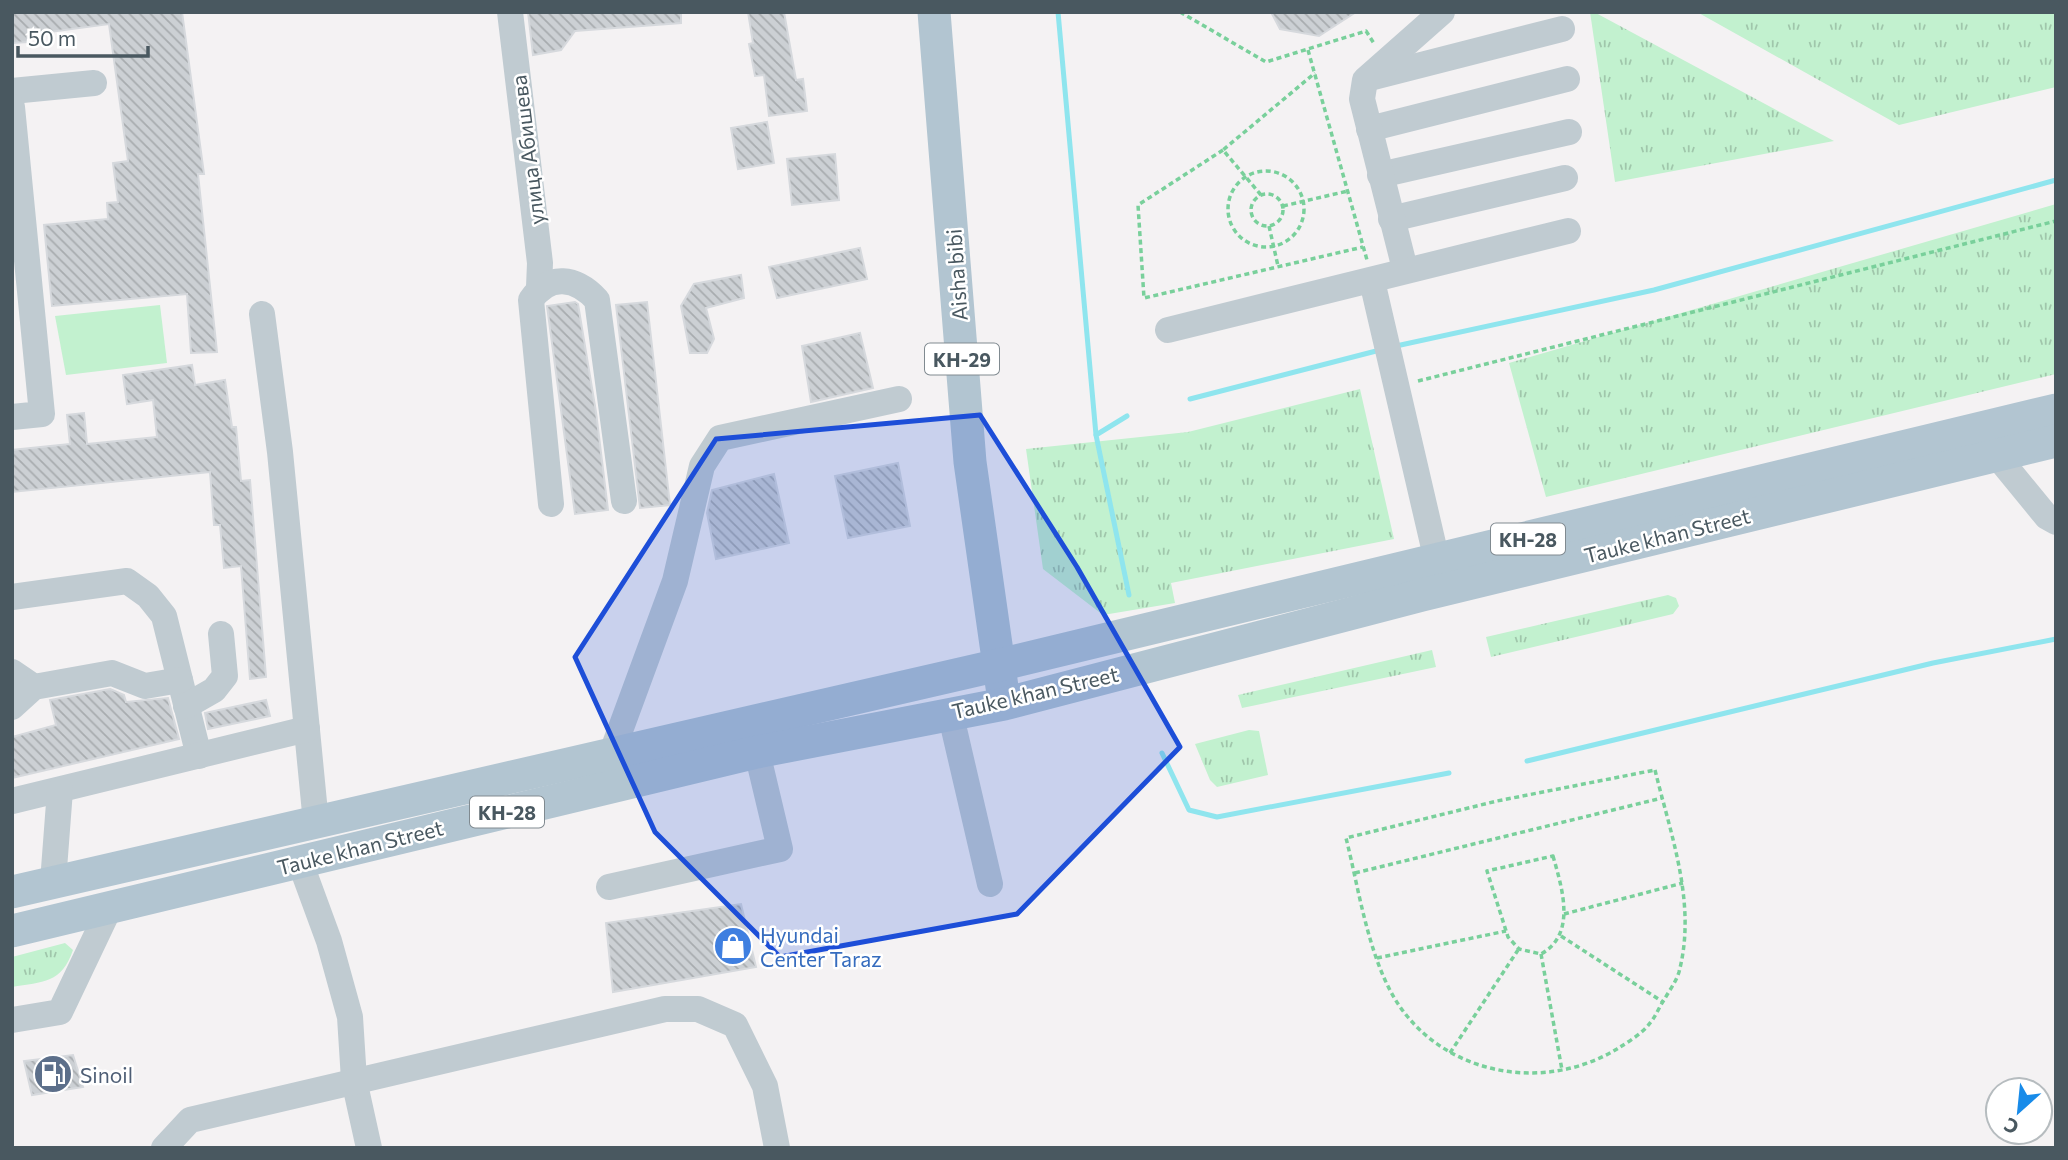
<svg xmlns="http://www.w3.org/2000/svg" width="2068" height="1160" viewBox="0 0 2068 1160" font-family="Commissioner,sans-serif">
<style>
.grass{fill:url(#grass-tufts)}
.garden{fill:#c2f1cf}
.lines{fill:none;stroke-linecap:round;stroke-linejoin:round}
.stream{stroke:#8fe5ee;stroke-width:5}
.building{fill:url(#building-back-hatch);stroke:#d6d9dd;stroke-width:2}
.path{stroke:#79d09b;stroke-width:3.5;stroke-dasharray:5 3.5;stroke-linecap:butt}
.minor{stroke:#c0cbd1;stroke-width:26}
.major{stroke:#b2c5d1;stroke-width:33}
.marked{fill:#1d4ed8;fill-opacity:0.2;stroke:#1d4ed8;stroke-width:5;stroke-linejoin:round}
.labels{text-anchor:middle;dominant-baseline:central;stroke-width:5;stroke-linejoin:round;paint-order:stroke}
.shield{fill:#fff;stroke:#808a90;stroke-width:2}
.shield-label{font-size:19px;font-weight:bold;fill:#495860}
.street-label{font-size:21px;fill:#495860;stroke:#fff}
.shop-label{font-size:21px;fill:#366cbe;stroke:#fff;text-anchor:start}
.service-label{font-size:21px;fill:#4e5e75;stroke:#fff;text-anchor:start}
</style>
<defs>
<pattern id="grass-tufts" width="24" height="20" patternUnits="userSpaceOnUse" patternTransform="scale(1.75)"><rect width="24" height="20" fill="#c2f1cf"/><path d="M3 7l-1-3M5 7V3M7 7l1-3M15 17l-1-3M17 17v-4M19 17l1-3" fill="none" stroke="#a0c6ab"/></pattern>
<pattern id="building-back-hatch" width="6" height="6" patternUnits="userSpaceOnUse" patternTransform="scale(1.75)"><rect width="6" height="6" fill="#ccd0d4"/><path d="M-1 5l2 2M0 0l6 6M5-1l2 2" fill="none" stroke="#a8acaf"/></pattern>
</defs>
<rect width="100%" height="100%" fill="#f4f2f3"/>
<g class="grass">
<path d="M1590 12H1594L1834 141 1615 182Z"/>
<path d="M1697 12H2056V87L1899 125Z"/>
<path d="M2056 204V374L1546 497 1509 363Z"/>
<path d="M1360 389 1394 539 1171 583 1175 603 1103 615 1043 569 1026 449 1188 432Z"/>
<path d="M1668 595 1676 598 1679 606 1673 614 1491 657 1486 637Z"/>
<path d="M1432 650 1436 667 1242 708 1238 695Z"/>
<path d="M1249 730 1259 731 1268 775 1217 787 1210 780 1195 744Z"/>
<path d="M65 943 73 950C62 983 43 982 12 987V957Z"/>
</g>
<path class="garden" d="M160 305 167 363 66 375 55 316Z"/>
<g class="lines">
<g class="stream">
<path d="M1058 12 1096 435"/>
<path d="M1396 346 1654 290 2056 180"/>
<path d="M1190 399 1380 350"/>
<path d="M1127 416 1096 435 1129 595"/>
<path d="M1162 753 1189 810 1217 817 1449 773"/>
<path d="M1527 761 1933 663 2056 639"/>
</g>
</g>
<g class="building">
<path d="M12 12H182L204 174H198L217 352 191 353 187 294 52 306 44 225 108 219 107 203 118 202 113 163 128 161 109 24 27 35 28 42 12 43Z"/>
<path d="M528 12H681V23L575 31 561 50 533 55Z"/>
<path d="M748 12H784L796 80 803 79 807 111 769 116 764 75 755 76 749 44 753 43Z"/>
<path d="M1271 12H1356L1319 36 1280 29Z"/>
<path d="M767 122 774 163 738 169 731 128Z"/>
<path d="M835 154 839 200 792 205 787 159Z"/>
<path d="M860 248 867 279 777 298 769 267Z"/>
<path d="M741 275 744 298 706 308 714 339 707 353H690L681 306 694 284Z"/>
<path d="M575 302 578 304 596 412 608 510 575 514 547 306Z"/>
<path d="M647 302 670 505 640 508 616 305Z"/>
<path d="M860 333 873 388 811 402 802 346Z"/>
<path d="M192 365 195 385 225 380 232 427H236L241 481 250 480 266 677 250 679 241 566 224 568 220 525H214L210 472 12 492V450L70 444 67 415 84 413 87 444 157 437 153 400 127 404 123 375Z"/>
<path d="M898 463 910 526 848 538 835 476Z"/>
<path d="M774 474 789 543 716 559 707 513 712 490Z"/>
<path d="M110 689 124 695 126 702 168 698 179 739 12 778V737L56 725 50 700Z"/>
<path d="M266 700 270 716 208 729 205 713Z"/>
<path d="M741 904 756 967 613 992 606 923Z"/>
<path d="M73 1055 83 1087 32 1095 24 1061Z"/>
</g>
<g class="lines">
<g class="path">
<path d="M1180 12 1266 62 1366 31 1375 45"/>
<path d="M1308 50 1367 260"/>
<path d="M1223 150 1138 205 1144 298 1363 247"/>
<circle cx="1266" cy="209" r="38"/>
<circle cx="1267" cy="210" r="16"/>
<path d="M1261 195 1223 150 1315 73"/>
<path d="M1283 206 1348 191"/>
<path d="M1269 226 1278 266"/>
<path d="M1418 381 2056 221"/>
<path d="M1655 770C1671 836 1697 904 1679 972 1676 982 1669 991 1664 1000 1659 1007 1656 1016 1650 1023 1643 1033 1628 1042 1617 1049 1549 1090 1458 1078 1407 1016 1370 972 1360 893 1346 838L1497 801Z"/>
<path d="M1553 856C1562 888 1577 934 1541 954L1519 949 1508 937 1487 871Z"/>
<path d="M1355 873 1662 798"/>
<path d="M1564 914 1683 883"/>
<path d="M1561 936 1663 1002"/>
<path d="M1541 954 1562 1070"/>
<path d="M1377 958 1506 931"/>
<path d="M1450 1053 1518 950"/>
</g>
<g class="minor">
<path d="M510 12 540 263 539 287"/>
<path d="M1370 78 1562 29"/>
<path d="M12 91 94 83"/>
<path d="M12 107 42 414 12 417"/>
<path d="M1369 129 1567 79"/>
<path d="M1380 175 1569 132"/>
<path d="M1391 219 1565 178"/>
<path d="M1405 269 1362 99 1365 80 1442 12"/>
<path d="M1372 281 1441 578"/>
<path d="M262 314 280 452 316 823"/>
<path d="M1168 330 1568 231"/>
<path d="M1997 456 2047 517 2056 522"/>
<path d="M551 504 531 300C549 273 576 277 597 300L624 501"/>
<path d="M12 597 127 581 148 596 164 616 199 756"/>
<path d="M12 672 34 687"/>
<path d="M186 706 214 690 225 676 221 634"/>
<path d="M12 707 34 687 112 673 145 686 180 680"/>
<path d="M950 712 990 884"/>
<path d="M611 755 675 581 702 466 720 438 899 399"/>
<path d="M12 801 307 729"/>
<path d="M300 862 329 941 350 1017 354 1080 369 1148"/>
<path d="M53 882 60 790"/>
<path d="M609 887 780 849 757 752"/>
<path d="M12 1020 60 1012 110 907"/>
<path d="M164 1148 190 1120 665 1009H698L735 1025 765 1086 777 1148"/>
</g>
<g class="major">
<path d="M934 12 970 462 1002 687"/>
<path d="M12 892 999 665 2056 410"/>
<path d="M12 931 757 752 1004 704 1422 595 2056 441"/>
</g>
</g>
<path class="marked" d="M980 415 1077 567 1180 747 1017 914 780 957 655 832 575 657 716 439Z"/>
<defs>
<symbol id="shop-disc" viewBox="-11 -11 22 22"><circle r="9.5" fill="#3f7fe0" stroke="#fff"/><path d="M-5-2.5h2.3a2.7 3.5 0 0 1 5.4 0H5L5.5 6h-11ZM-1.5-2.5h3a1.5 2.3 0 0 0-3 0Z" fill="#fff"/></symbol>
<symbol id="fuel-disc" viewBox="-11 -11 22 22"><circle r="9.5" fill="#5c6f8a" stroke="#fff"/><path d="M-5.5-6h7V0h2V4h1.3V-2.5L3-4.5l.8-.8L6-3V5H2.5V1h-1V6h-7ZM-4.2-4.7v3.2H.2V-4.7Z" fill="#fff"/></symbol>
</defs>
<g fill-rule="evenodd">
<use href="#shop-disc" x="711" y="924" width="44" height="44"/>
<use href="#fuel-disc" x="31" y="1052" width="44" height="44"/>
</g>
<g class="labels">
<g class="shield">
<rect x="925" y="343.5" width="74" height="31" rx="5"/>
<rect x="1491" y="523.5" width="74" height="31" rx="5"/>
<rect x="470" y="796.5" width="74" height="31" rx="5"/>
</g>
<g class="shield-label">
<text x="962" y="359">КН-29</text>
<text x="1528" y="539">КН-28</text>
<text x="507" y="812">КН-28</text>
</g>
<g class="street-label">
<text transform="translate(527 150) rotate(-97)">улица Абишева</text>
<text transform="translate(956 275) rotate(-94)">Aisha bibi</text>
<text transform="translate(1667 535) rotate(-14)">Tauke khan Street</text>
<text transform="translate(1035 692) rotate(-13)">Tauke khan Street</text>
<text transform="translate(360 847) rotate(-14)">Tauke khan Street</text>
</g>
<g class="shop-label">
<text x="760" y="934">Hyundai<tspan x="760" dy="24">Center Taraz</tspan></text>
</g>
<g class="service-label">
<text x="80" y="1074">Sinoil</text>
</g>
</g>
<rect width="2068" height="1160" fill="none" stroke="#495860" stroke-width="28"/>
<g transform="translate(2019 1111) rotate(207)"><circle r="33" fill="#ffffff" stroke="#b6bcbf" stroke-width="2"/>
<path d="M0-5L12 26L0 18L-12 26Z" fill="#188be9"/>
<text y="-10" font-size="19" font-weight="bold" text-anchor="middle" fill="#495860">С</text>
</g>
<path d="M18 46v10h130v-10" fill="none" stroke="#495860" stroke-width="3.5"/>
<text x="28" y="46" font-size="21" fill="#495860" stroke="#ffffff" stroke-width="5" paint-order="stroke">50 m</text>
</svg>
